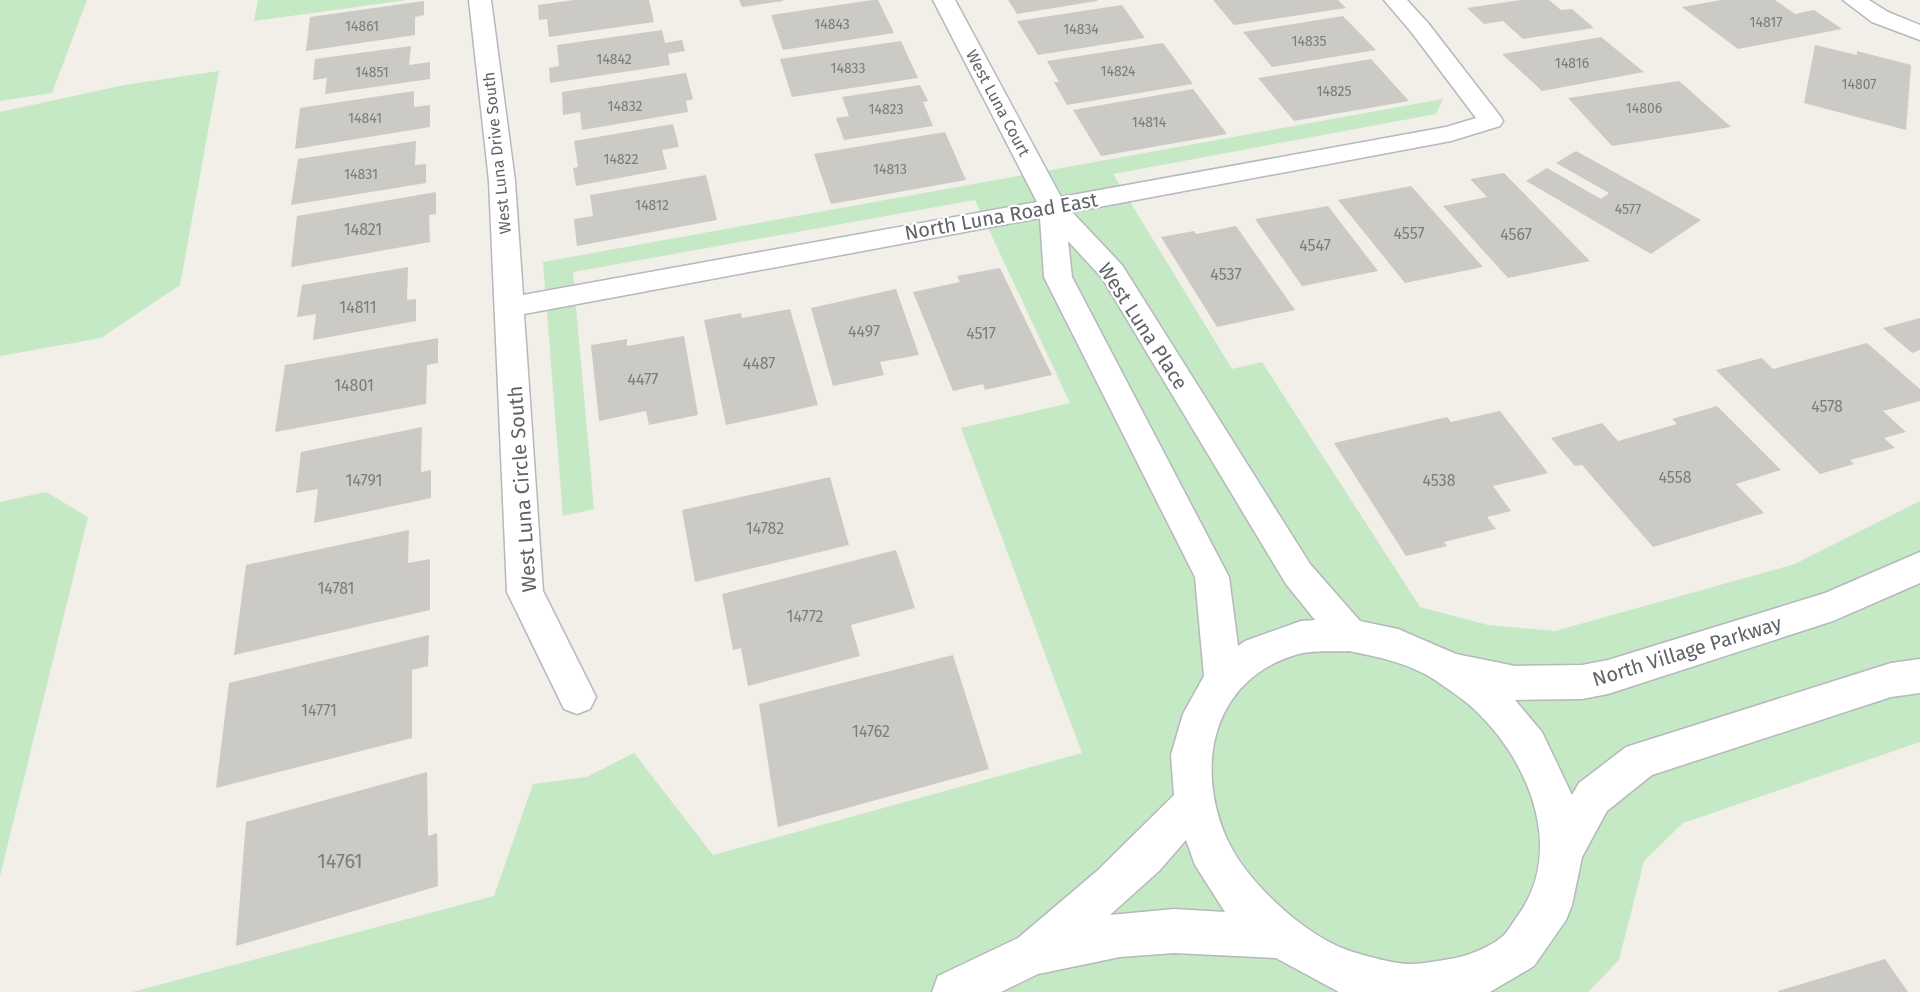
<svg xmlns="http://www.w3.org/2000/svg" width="1920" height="992" viewBox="0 0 1920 992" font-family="'Fira Sans',sans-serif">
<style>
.green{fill:#c5e8c5}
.building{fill:#cccac5}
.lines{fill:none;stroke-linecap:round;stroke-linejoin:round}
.minor-casing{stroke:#b5b8bc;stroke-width:3}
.minor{fill:#fff;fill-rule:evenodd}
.labels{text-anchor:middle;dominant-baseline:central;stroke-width:4.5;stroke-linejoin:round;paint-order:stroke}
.far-number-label{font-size:14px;fill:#7a7d7f}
.far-street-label{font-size:16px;fill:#5f6368;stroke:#fff}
.number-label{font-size:16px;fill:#7a7d7f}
.street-label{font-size:20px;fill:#5f6368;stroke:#fff}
.near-number-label{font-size:20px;fill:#7a7d7f}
</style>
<rect width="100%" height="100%" fill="#f1efe8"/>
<g class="green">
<path d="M0 0H87L52 93 0 101Z"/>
<path d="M258 0H407L254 21Z"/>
<path d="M219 71 180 285 101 338 0 356V112L124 85Z"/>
<path d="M1443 99 1436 114 1113 174 1232 369 1262 362 1420 607 1488 625 1555 631 1795 564 1920 501V742L1683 823 1644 861 1619 960 1588 992H132L494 896 533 784 587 777 634 753 713 855 1082 753 961 428 1070 403 975 200 573 272 594 509 563 516 543 262Z"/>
<path d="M46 492 88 517 0 876V502Z"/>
</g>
<g class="building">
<path d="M574 0H649L654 22 549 37 547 19 539 20 538 5Z"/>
<path d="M739 0H783V1L742 7Z"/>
<path d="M872 0H878L894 33 783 50 771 15Z"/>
<path d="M1008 0H1097V1L1017 14Z"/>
<path d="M1213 0H1338L1346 8 1234 25Z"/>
<path d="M1521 0H1549L1561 10 1572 9 1594 28 1523 39 1503 21 1484 24 1467 8Z"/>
<path d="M1721 0H1775L1795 14 1814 10 1842 29 1738 49 1682 7Z"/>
<path d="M424 1V15L415 17V35L306 51 310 17Z"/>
<path d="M1122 5 1145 38 1038 55 1017 21Z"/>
<path d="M1343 16 1376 50 1272 67 1243 32Z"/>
<path d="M662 30 665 43 682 40 685 51 668 54 670 65 550 83 549 68 559 66 557 45Z"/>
<path d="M1601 37 1644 72 1542 91 1502 54Z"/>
<path d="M901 41 918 78 792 97 780 59Z"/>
<path d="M1163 43 1193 84 1067 105 1054 82H1059L1047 61Z"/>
<path d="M1815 45 1857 55V51L1911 65 1906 130 1804 103Z"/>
<path d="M411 46 409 65 430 62V79L325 94 327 78 313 80 315 59Z"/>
<path d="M1371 59 1409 101 1294 121 1258 78Z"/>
<path d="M686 73 693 99 686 101 688 112 582 130 580 112 563 115 562 92Z"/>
<path d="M1679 81 1731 127 1612 146 1568 98Z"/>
<path d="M920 85 928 101 923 102 933 126 844 140 836 118 849 116 842 97Z"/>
<path d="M1193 89 1227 134 1101 156 1073 110Z"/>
<path d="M414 91V107L430 105V127L295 149 300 108Z"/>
<path d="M673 124 679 147 662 150 667 169 576 186 573 168 578 167 574 141Z"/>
<path d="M945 132 966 180 831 204 814 154Z"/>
<path d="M416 141 415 165 426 164V183L291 205 298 159Z"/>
<path d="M1576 151 1701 220 1651 254 1526 181 1547 168 1601 199 1609 193 1556 163Z"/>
<path d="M1504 173 1590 261 1508 278 1443 206 1487 197 1470 179Z"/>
<path d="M706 175 717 220 577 246 574 219 593 216 590 195Z"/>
<path d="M1411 186 1483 267 1405 283 1338 200Z"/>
<path d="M436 192V214L429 215 430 242 291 267 297 216Z"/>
<path d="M1328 206 1378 271 1302 286 1255 219Z"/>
<path d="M1236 226 1295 310 1217 327 1161 237 1194 231 1196 234Z"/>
<path d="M408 267 407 300 416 299V321L313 340 316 314 297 317 302 285Z"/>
<path d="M1000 268 1052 375 985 390 983 384 953 391 913 292 960 282 957 276Z"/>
<path d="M896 289 919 355 880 362 884 375 833 386 811 308Z"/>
<path d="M790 309 818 405 726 425 704 320 741 313 742 318Z"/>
<path d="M1920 318V350L1912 353 1883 328Z"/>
<path d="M684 336 698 415 649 425 646 411 599 421 591 345 627 339V346Z"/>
<path d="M438 338V363L427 365 426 404 275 432 285 365Z"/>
<path d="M1867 343 1920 389V401L1883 411 1906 432 1884 438 1895 448 1850 460 1854 464 1820 474 1716 370 1762 358 1773 369Z"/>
<path d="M1717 406 1781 470 1736 484 1764 513 1653 547 1582 465 1575 466 1551 438 1602 423 1618 441 1677 424 1672 419Z"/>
<path d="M1500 411 1548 473 1493 486 1511 511 1487 517 1496 529 1444 542 1447 546 1406 556 1334 443 1447 417 1451 422Z"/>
<path d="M422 427 421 472 431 470V498L314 523 318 489 296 493 301 452Z"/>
<path d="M830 477 849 545 695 582 682 510Z"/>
<path d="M409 530 408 563 430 559V610L234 655 246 565Z"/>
<path d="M896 550 915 608 851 625 860 656 748 686 741 648 733 650 722 594Z"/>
<path d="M429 635 428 666 412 670V738L216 788 229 683Z"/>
<path d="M953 655 989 769 778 827 759 704Z"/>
<path d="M427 772 428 836 437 833 438 886 236 946 246 822Z"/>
<path d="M1885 959 1908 992H1778V991Z"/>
</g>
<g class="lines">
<defs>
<g id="minor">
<path d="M469 0H491L515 181 523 295 1037 202 933 0H955L1061 197 1446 127 1476 118 1412 33 1384 0H1407L1428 23 1500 116 1503 121 1500 126 1451 141 1072 212 1122 265 1310 564 1360 621 1398 629 1456 654 1515 666 1582 665 1608 660 1825 593 1920 552V583L1833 621 1608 694 1582 699 1515 700 1542 732 1572 795 1579 783 1626 747 1891 663 1920 659V693L1891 697 1652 775 1607 811 1582 857 1572 905 1566 920 1534 966 1490 992H1339L1276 958 1174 953 1120 957 1038 974 1001 992H932L938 976 1018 938 1097 871 1174 795 1171 755 1183 714 1204 676 1195 577 1044 277 1040 218 524 314 543 591 596 697 590 709 577 714 564 709 507 592 489 181ZM1068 241 1102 278 1286 584 1315 620 1301 621 1245 641 1238 646 1229 577 1072 277ZM1349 651C1379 657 1409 663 1435 680 1449 690 1467 701 1479 714 1530 764 1564 850 1519 914 1514 920 1510 929 1504 935 1493 946 1466 957 1450 959 1437 961 1423 964 1410 964 1394 964 1366 956 1350 951 1305 936 1245 881 1226 837 1194 763 1214 677 1299 654 1314 650 1333 652 1349 651ZM1186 840 1195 865 1225 912 1174 909 1110 915 1159 871Z"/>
<path d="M1843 0H1869L1888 12 1920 25V40L1872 22Z"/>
</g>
</defs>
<use href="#minor" class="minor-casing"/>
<use href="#minor" class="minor"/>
</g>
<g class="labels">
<g class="far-number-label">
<text x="1766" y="22">14817</text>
<text x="832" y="24">14843</text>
<text x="362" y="26">14861</text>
<text x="1081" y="29">14834</text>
<text x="1309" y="41">14835</text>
<text x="614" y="59">14842</text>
<text x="1572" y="63">14816</text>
<text x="848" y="68">14833</text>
<text x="1118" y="71">14824</text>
<text x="372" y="72">14851</text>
<text x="1859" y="84">14807</text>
<text x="1334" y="91">14825</text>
<text x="625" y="106">14832</text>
<text x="1644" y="108">14806</text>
<text x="886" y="109">14823</text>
<text x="365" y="118">14841</text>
<text x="1149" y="122">14814</text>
<text x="621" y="159">14822</text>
<text x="890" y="169">14813</text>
<text x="361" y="174">14831</text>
<text x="652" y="205">14812</text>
<text x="1628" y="209">4577</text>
</g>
<g class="far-street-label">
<text transform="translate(998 103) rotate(62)">West Luna Court</text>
<text transform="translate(497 153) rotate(-96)">West Luna Drive South</text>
</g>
<g class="number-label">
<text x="363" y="229">14821</text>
<text x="1409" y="233">4557</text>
<text x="1516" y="234">4567</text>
<text x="1315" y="245">4547</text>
<text x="1226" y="274">4537</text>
<text x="358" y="307">14811</text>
<text x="864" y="331">4497</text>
<text x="981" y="333">4517</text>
<text x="759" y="363">4487</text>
<text x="643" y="379">4477</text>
<text x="354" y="385">14801</text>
<text x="1827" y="406">4578</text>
<text x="1675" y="477">4558</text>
<text x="364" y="480">14791</text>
<text x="1439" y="480">4538</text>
<text x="765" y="528">14782</text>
<text x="336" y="588">14781</text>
<text x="805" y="616">14772</text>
<text x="319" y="710">14771</text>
<text x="871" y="731">14762</text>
</g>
<g class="street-label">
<text transform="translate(1001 216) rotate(-10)">North Luna Road East</text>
<text transform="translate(1143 326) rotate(57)">West Luna Place</text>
<text transform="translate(522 489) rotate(-94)">West Luna Circle South</text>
<text transform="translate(1687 651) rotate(-17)">North Village Parkway</text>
</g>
<g class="near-number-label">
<text x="340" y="861">14761</text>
</g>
</g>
</svg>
